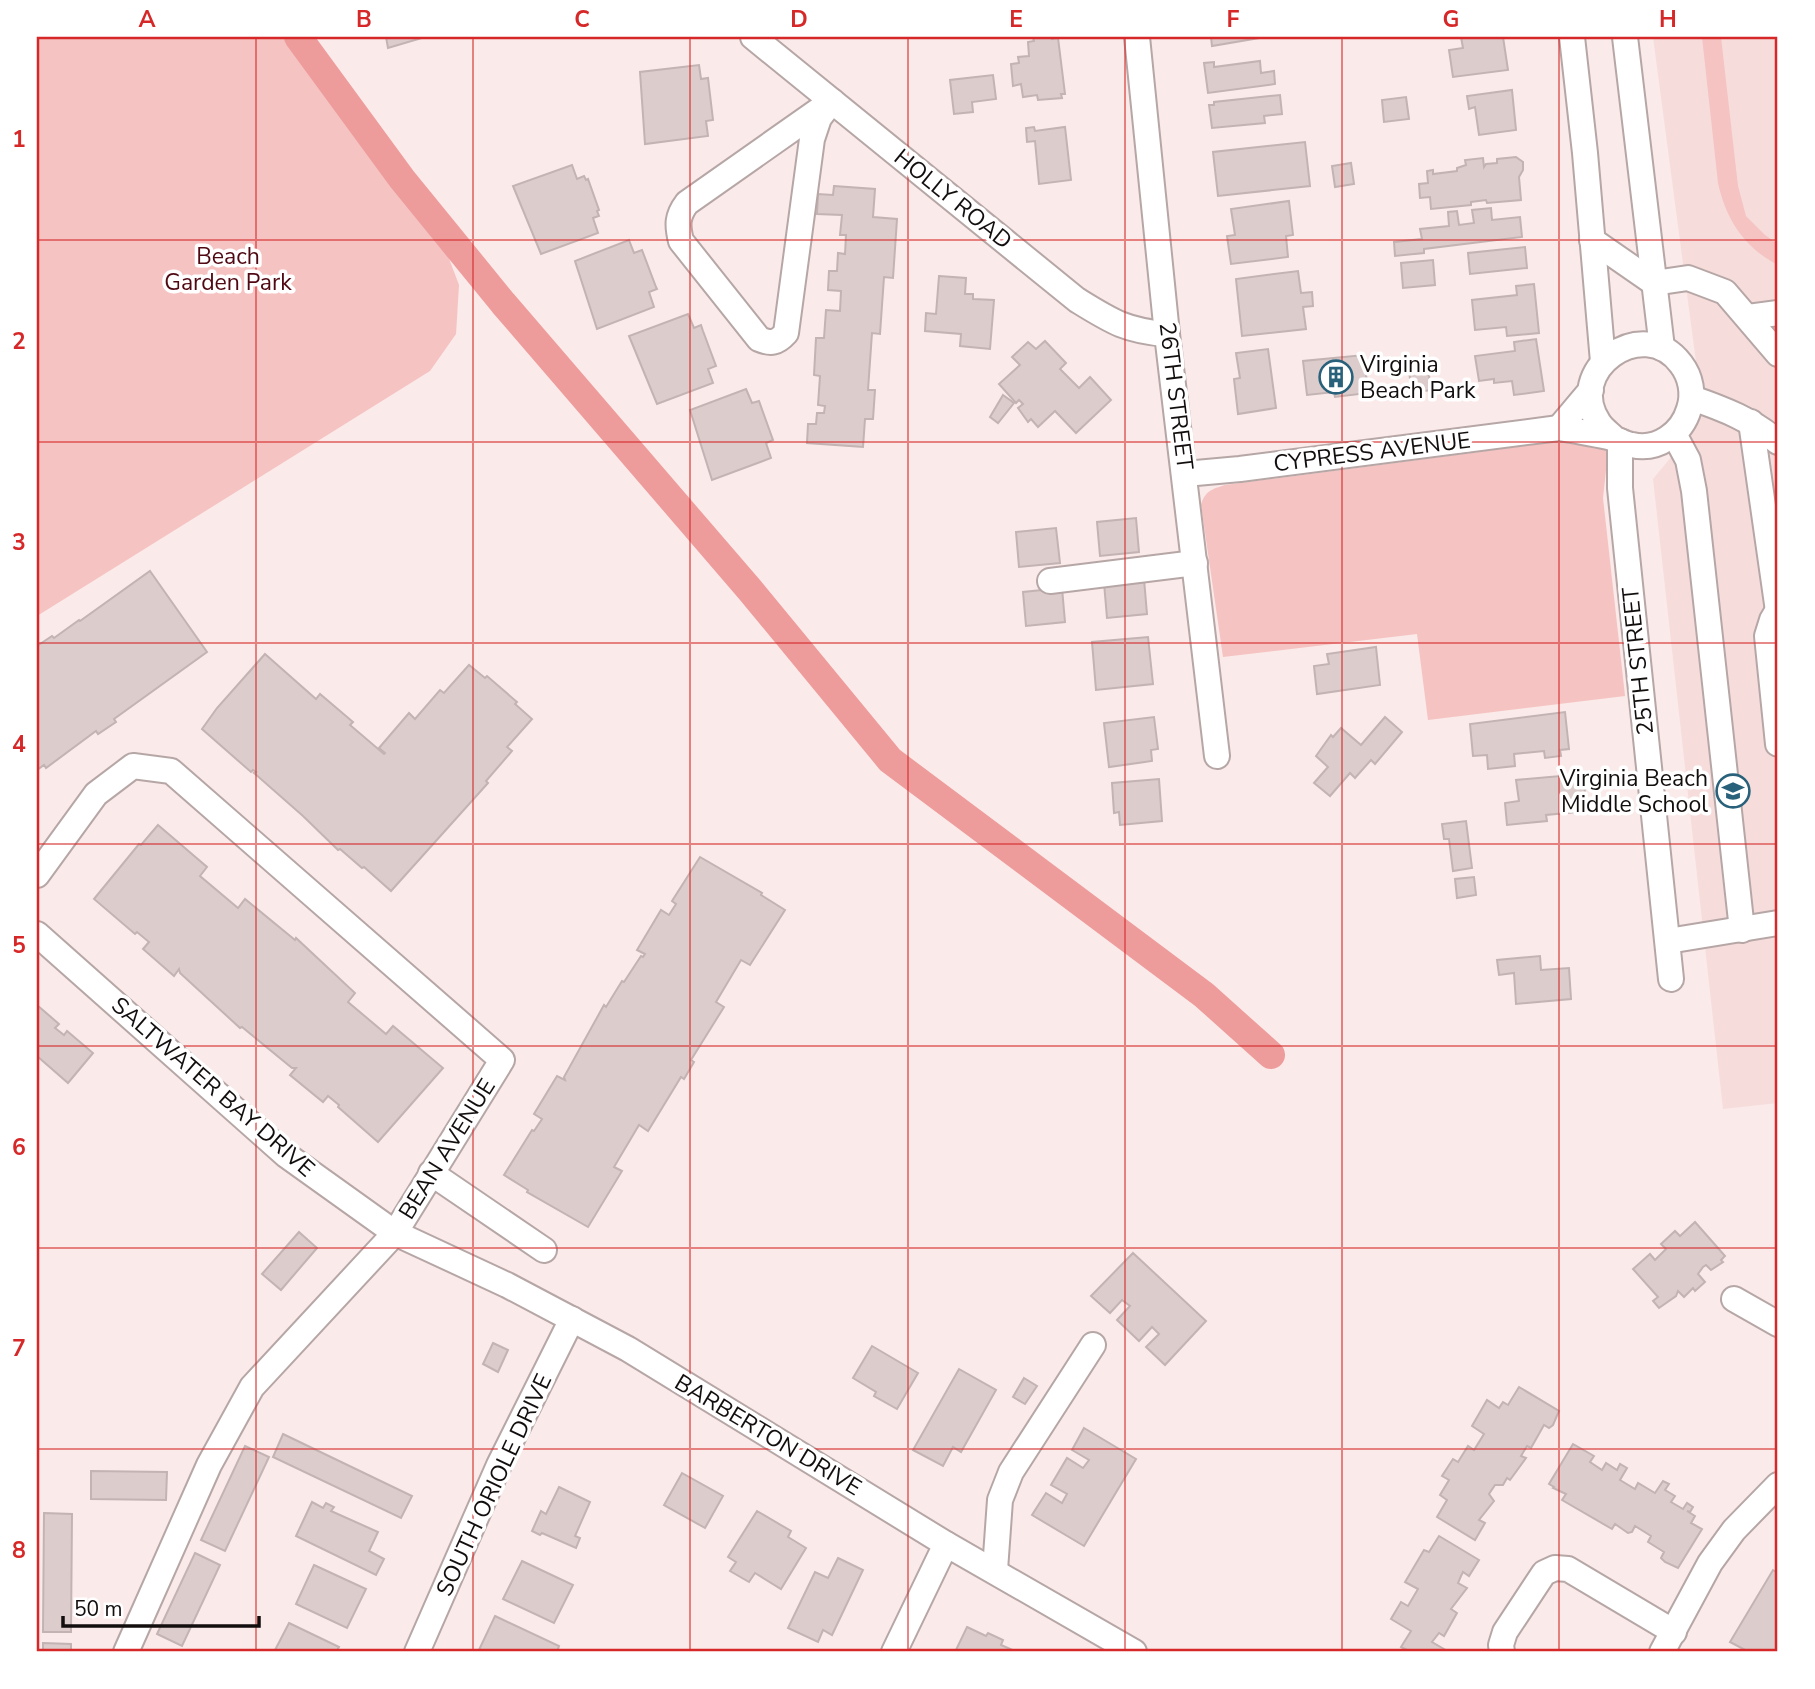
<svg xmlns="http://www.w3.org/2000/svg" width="1815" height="1689" viewBox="0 0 1815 1689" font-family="'Nunito Sans',sans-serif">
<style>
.built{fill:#f6dddc}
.green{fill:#f5c3c1}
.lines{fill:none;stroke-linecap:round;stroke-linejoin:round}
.canal{stroke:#ed9c9b;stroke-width:28}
.building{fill:#dccdcc;stroke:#c3b3b3;stroke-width:2}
.minor-casing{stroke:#b6a7a6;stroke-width:28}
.minor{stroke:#fff;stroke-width:24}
.grid{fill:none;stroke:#d62828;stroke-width:2;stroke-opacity:0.55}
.labels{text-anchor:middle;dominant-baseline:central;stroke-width:7;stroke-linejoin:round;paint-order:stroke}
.street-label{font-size:23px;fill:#130e0e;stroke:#fff}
.park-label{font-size:23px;fill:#500812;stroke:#fff}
.poi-label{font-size:23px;fill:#130e0e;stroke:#fff;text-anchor:start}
.neatline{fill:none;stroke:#d62828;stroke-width:2.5}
.grid-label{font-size:23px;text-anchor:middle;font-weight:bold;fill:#d62828}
</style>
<rect width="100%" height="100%" fill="#faeae9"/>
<path class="built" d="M1653 37H1778V1103L1723 1109 1653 479 1687 438 1700 392Z"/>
<g class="green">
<path d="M37 37H287L439 232 459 285 456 334 430 371 37 616Z"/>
<path d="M1702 37H1721L1738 186 1746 216 1765 235 1778 244V265C1745 248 1726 220 1718 183Z"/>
<path d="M1585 438 1604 444 1608 452 1603 498 1625 696 1428 720 1417 634 1223 657 1201 505C1205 491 1212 489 1225 485Z"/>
</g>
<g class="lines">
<path class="canal" d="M298 37 402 179 503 303 750 590 890 760 1204 995 1271 1055"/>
</g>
<g class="building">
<path d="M386 37H425L388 48Z"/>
<path d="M1052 37V39L1058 38 1065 94H1061L1062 98 1038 100 1037 95 1023 97 1021 84 1013 86 1011 64 1019 63 1018 57 1029 56 1028 42 1034 41 1033 38Z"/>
<path d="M1211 37H1258L1259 38 1212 46Z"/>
<path d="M1461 37H1503L1508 70 1453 77 1449 50 1463 48Z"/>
<path d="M1260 61 1261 73 1274 71 1275 84 1208 93 1204 63 1214 62V67Z"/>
<path d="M699 65 701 79 708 78 713 120 706 121 708 136 645 144 640 72Z"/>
<path d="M993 75 996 99 972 102 973 112 954 114 950 80Z"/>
<path d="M1512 90 1516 130 1479 135 1475 107 1469 109 1467 96Z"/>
<path d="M1280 95 1282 114 1264 116 1265 123 1212 128 1209 105H1214V102Z"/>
<path d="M1406 97 1409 119 1384 122 1382 100Z"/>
<path d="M1034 127 1035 131 1065 127 1071 180 1039 184 1035 141 1027 142 1026 128Z"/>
<path d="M1305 142 1310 186 1218 196 1213 152Z"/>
<path d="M1516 157 1523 162V170L1519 177 1521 200 1487 203 1486 200 1471 202V205L1431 209 1430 197 1420 198 1419 184 1428 183 1427 171 1433 170V174L1457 171V168L1466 165 1465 160 1483 158 1484 167 1486 164 1497 163V159Z"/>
<path d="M1351 163 1354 184 1335 187 1332 166Z"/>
<path d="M572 165 577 179 584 176 586 180 588 179 599 210 597 211 599 216 593 218 598 233 541 254 513 186Z"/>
<path d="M834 186 875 189 873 217 897 219 893 278 884 277 880 334 872 333 868 390H875L873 419H865L863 447 807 443 808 424H816L817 413H824L825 406 818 405 820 376 814 375 816 338H824L826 310 840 311 841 291 828 290 829 271H837L838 253 845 254 846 235H840L842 215 817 214 818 194 833 195Z"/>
<path d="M1289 201 1293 235 1286 236 1288 257 1231 264 1227 236 1235 235 1231 209Z"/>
<path d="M1491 208 1492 220 1520 217 1522 237 1424 249V253L1395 256 1394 242 1422 239 1420 229 1449 226 1448 212 1457 211 1459 225 1474 223 1472 210Z"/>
<path d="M629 240 634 253 642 250 656 287 657 289 649 292 654 307 597 329 575 261Z"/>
<path d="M1525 247 1527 268 1470 274 1468 253Z"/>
<path d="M1433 260 1435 285 1403 288 1401 263Z"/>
<path d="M1298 271 1301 293 1312 292 1313 306 1303 307 1306 329 1242 336 1236 279Z"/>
<path d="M939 276 966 278 965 294H973V299L994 300 990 349 960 346 961 334 925 331 926 313 936 314Z"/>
<path d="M1534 284 1539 333 1507 336 1506 327 1475 330 1472 300 1517 295 1516 286Z"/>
<path d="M688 314 694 328 701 325 703 331 716 366 708 369 713 383 657 404 629 336Z"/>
<path d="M1536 339 1544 391 1514 395 1512 381 1494 383V379L1479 381 1475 356 1515 351 1514 342Z"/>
<path d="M1045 341 1066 363 1060 369 1079 388 1090 377 1111 400 1076 433 1055 411 1038 427 1031 419 1028 422 1018 408 1023 404 1019 400 1016 403 999 384 1020 365 1012 357 1028 342 1036 349Z"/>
<path d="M1268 349 1276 408 1238 414 1234 379 1240 378 1236 353Z"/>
<path d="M1364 355 1368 393 1335 397 1334 392 1307 395 1303 361Z"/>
<path d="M1427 361 1431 390 1412 393 1408 364Z"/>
<path d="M746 389 752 403 759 401 773 440 766 443 771 458 712 480 690 410Z"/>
<path d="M1003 395 1014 403 998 423 990 417Z"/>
<path d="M1136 518 1139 552 1100 556 1097 522Z"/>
<path d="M1056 528 1060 563 1019 567 1016 532Z"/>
<path d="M150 571 207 652 114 719 116 722 98 734 96 731 46 768 44 765 37 770V646L52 636 54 638 79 620 80 621Z"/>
<path d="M1144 579 1147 614 1107 618 1104 583Z"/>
<path d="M1062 588 1065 622 1026 626 1023 592Z"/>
<path d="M1148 637 1153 684 1096 690 1092 642Z"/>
<path d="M1376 647 1380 685 1317 694 1314 666 1329 664 1327 654Z"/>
<path d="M265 654 316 699 320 694 353 722 350 725 384 754 385 753 379 748 409 713 415 719 440 690 444 693 469 665 485 678 487 676 517 702 515 704 532 719 507 747 512 751 486 781 488 783 391 891 364 867 362 868 340 849 338 850 303 816 254 773 256 772 253 770 251 772 202 729 217 708Z"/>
<path d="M1565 712 1569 749 1560 750 1561 756 1545 758 1544 751 1514 754 1515 766 1488 769 1487 755 1473 756 1470 724Z"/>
<path d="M1154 717 1158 749 1151 750 1152 761 1109 767 1104 723Z"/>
<path d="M1385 717 1402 732 1375 764 1371 760 1355 778 1350 773 1330 796 1314 783 1328 767 1316 756 1331 735 1333 737 1341 728 1361 745Z"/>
<path d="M1583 774 1587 811 1546 815 1547 821 1507 825 1505 803 1519 801 1516 780Z"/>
<path d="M1159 779 1162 821 1120 825 1119 812 1114 813 1112 783Z"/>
<path d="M1466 821 1472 868 1453 871 1449 839H1444L1442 824Z"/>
<path d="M158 825 207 867 200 876 238 908 245 899 295 940 296 938 355 993 348 1002 386 1034 393 1026 443 1068 378 1142 338 1107 339 1105 328 1096 323 1102 290 1075 296 1068H292L242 1027 240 1028 180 973 179 969 174 976 143 949 149 942 137 932 135 934 94 899 139 844 141 845Z"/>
<path d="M700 857 762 893 761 895 785 910 750 965 741 960 716 1002 724 1007 691 1060 694 1062 684 1079 681 1077 648 1131 639 1125 614 1167 622 1171 588 1227 527 1192 528 1190 504 1175 532 1130 534 1131 542 1119 534 1114 557 1076 565 1080 564 1077 604 1005 606 1007 622 981 624 982 641 956 643 957 645 954 637 950 661 910 669 915 676 904 672 901Z"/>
<path d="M1474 877 1476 895 1457 898 1455 879Z"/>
<path d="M1540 956 1541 970 1569 968 1571 999 1516 1004 1514 973 1499 975 1497 960Z"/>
<path d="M37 1005 59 1024 55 1028 64 1035 67 1031 93 1053 68 1083 37 1056Z"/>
<path d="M1695 1222 1725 1256 1721 1260 1723 1262 1711 1270 1706 1265 1703 1267 1698 1274 1705 1282 1695 1291 1693 1288 1684 1297 1678 1291 1676 1296 1659 1308 1653 1301 1658 1297 1633 1269 1650 1254 1655 1260 1666 1249 1661 1244 1675 1231 1680 1236Z"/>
<path d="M299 1232 317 1248 281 1290 262 1274Z"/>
<path d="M1133 1253 1206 1321 1165 1365 1146 1347 1159 1334 1152 1327 1139 1341 1117 1320 1130 1306 1122 1300 1110 1313 1091 1296Z"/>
<path d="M493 1343 508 1350 498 1372 483 1364Z"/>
<path d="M872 1346 918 1373 897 1409 874 1396 876 1392 853 1378Z"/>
<path d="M959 1369 996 1390 961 1452 953 1447 943 1466 913 1450Z"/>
<path d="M1024 1378 1037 1386 1025 1404 1013 1397Z"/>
<path d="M1519 1387 1559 1411 1553 1425 1549 1428 1544 1425 1531 1448 1527 1446 1521 1456 1526 1458 1510 1480 1507 1478 1503 1485H1495L1489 1494 1494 1501 1479 1520 1485 1523 1475 1540 1437 1517 1447 1500 1440 1495 1449 1480 1442 1476 1453 1459 1458 1462 1468 1446 1474 1450 1484 1434 1472 1426 1487 1400 1499 1408 1503 1402 1508 1405Z"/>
<path d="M1084 1428 1136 1459 1084 1546 1032 1515 1046 1493 1062 1503 1067 1494 1051 1485 1067 1458 1083 1468 1089 1460 1072 1450Z"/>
<path d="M283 1434 412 1496 401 1518 273 1457Z"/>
<path d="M1573 1444 1594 1456 1590 1462 1602 1470 1606 1463 1617 1470 1620 1464 1627 1468 1620 1480 1635 1489 1638 1483 1655 1493 1663 1481 1669 1484 1665 1490 1675 1496 1671 1502 1683 1509 1687 1503 1693 1507 1690 1512 1687 1511 1695 1516 1691 1523 1702 1529 1678 1568 1665 1562 1661 1558 1664 1552 1648 1542 1651 1536 1635 1526 1632 1532 1628 1533 1615 1524 1612 1529 1562 1500 1566 1494 1553 1488 1554 1487 1549 1484Z"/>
<path d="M245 1446 269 1457 225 1551 201 1540Z"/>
<path d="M91 1471 167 1472 166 1500 91 1499Z"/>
<path d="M682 1473 723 1496 705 1528 664 1505Z"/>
<path d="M559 1487 590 1502 575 1536 580 1538 576 1548 542 1533 540 1535 532 1531 541 1511 546 1514Z"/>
<path d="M312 1502 323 1508 326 1503 334 1507 331 1511 378 1532 369 1551 384 1559 376 1575 296 1536Z"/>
<path d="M757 1511 791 1531 788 1537 806 1548 781 1589 755 1573 749 1582 730 1571 736 1562 728 1557Z"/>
<path d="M44 1513 72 1514 71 1632H43Z"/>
<path d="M1439 1536 1479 1560 1469 1576 1463 1572 1461 1576 1458 1583 1467 1588 1451 1609 1457 1613 1444 1636 1439 1633 1432 1642 1449 1652H1411L1401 1647 1411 1631 1391 1619 1401 1602 1408 1606 1418 1589 1405 1582 1424 1550 1429 1552Z"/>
<path d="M195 1553 220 1565 182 1646 157 1634Z"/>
<path d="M838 1558 863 1570 832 1635 823 1630 818 1642 788 1628 815 1572 828 1578Z"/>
<path d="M522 1561 573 1585 554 1623 503 1599Z"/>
<path d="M314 1565 366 1589 347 1628 296 1604Z"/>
<path d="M1773 1570 1778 1573V1652H1749L1730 1642Z"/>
<path d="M495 1616 559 1646 557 1652H478Z"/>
<path d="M289 1623 339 1647 336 1652H274Z"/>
<path d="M967 1627 986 1636 988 1633 1003 1640 1001 1645 1017 1652H955Z"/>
<path d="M43 1643 71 1644V1652H43Z"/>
</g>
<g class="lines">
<defs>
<g id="minor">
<path d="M753 37 1077 300C1111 321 1126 331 1167 334"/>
<path d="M1137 37 1167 334 1217 756"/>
<path d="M1572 37 1585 153 1603 362"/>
<path d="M1625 37 1662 348"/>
<path d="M832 101 819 118 812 139 786 333C777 343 771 344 759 339L681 241C677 225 677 216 687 203Z"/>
<path d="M1592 240 1654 283 1688 278 1725 292 1778 354"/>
<path d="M1748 317 1778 313"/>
<path d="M1591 390 1559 428C1577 431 1595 434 1612 438 1619 440 1625 444 1632 445 1658 451 1682 433 1689 409 1694 394 1691 377 1681 364 1643 313 1563 371 1599 423 1603 429 1609 433 1614 438"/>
<path d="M1692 398C1724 409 1752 420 1778 442"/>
<path d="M1751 422 1778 611"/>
<path d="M1674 434 1688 460 1694 491 1742 930"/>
<path d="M1620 441V488L1671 979"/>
<path d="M1185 474 1240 469 1559 428"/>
<path d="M1050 581 1195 563"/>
<path d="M1778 610 1772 620 1767 636 1778 744"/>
<path d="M37 875 96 794 133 766 171 771 502 1060 395 1233 252 1387 209 1465 126 1652"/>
<path d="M37 934 286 1155 395 1233 507 1285 628 1349 946 1544 1134 1652"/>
<path d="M1668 941 1778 923"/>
<path d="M431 1173 544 1250"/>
<path d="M1734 1299 1778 1324"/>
<path d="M995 1570 1000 1500 1011 1472 1093 1345"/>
<path d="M417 1652 499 1465 572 1319"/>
<path d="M894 1652 946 1544"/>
<path d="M1502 1652 1501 1645 1505 1632 1544 1573 1555 1568 1568 1569 1674 1632"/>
<path d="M1662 1652 1710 1563 1734 1530 1778 1485"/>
</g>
</defs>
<use href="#minor" class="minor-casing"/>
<use href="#minor" class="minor"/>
</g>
<path class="grid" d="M256 37V1652M473 37V1652M690 37V1652M908 37V1652M1125 37V1652M1342 37V1652M1559 37V1652M37 240H1778M37 442H1778M37 643H1778M37 844H1778M37 1046H1778M37 1248H1778M37 1449H1778"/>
<defs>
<symbol id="building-ring" viewBox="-11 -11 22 22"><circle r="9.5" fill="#fff" stroke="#29617b" stroke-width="1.5"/><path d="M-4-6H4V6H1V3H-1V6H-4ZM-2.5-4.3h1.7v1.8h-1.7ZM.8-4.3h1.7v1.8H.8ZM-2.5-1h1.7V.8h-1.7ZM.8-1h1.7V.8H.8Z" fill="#29617b"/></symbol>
<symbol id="school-ring" viewBox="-11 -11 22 22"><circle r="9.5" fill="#fff" stroke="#29617b" stroke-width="1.5"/><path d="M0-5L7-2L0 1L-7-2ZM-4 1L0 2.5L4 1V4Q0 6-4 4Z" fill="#29617b"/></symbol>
</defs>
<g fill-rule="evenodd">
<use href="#building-ring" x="1317" y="358" width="38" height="38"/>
<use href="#school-ring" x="1714" y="772" width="38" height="38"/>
</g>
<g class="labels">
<g class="street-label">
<text transform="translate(953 199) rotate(39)">HOLLY ROAD</text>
<text transform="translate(1176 396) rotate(83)">26TH STREET</text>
<text transform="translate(1372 452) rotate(-7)">CYPRESS AVENUE</text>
<text transform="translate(1638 661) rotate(-96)">25TH STREET</text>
<text transform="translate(213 1087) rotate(41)">SALTWATER BAY DRIVE</text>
<text transform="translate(447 1149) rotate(-58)">BEAN AVENUE</text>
<text transform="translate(768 1435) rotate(31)">BARBERTON DRIVE</text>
<text transform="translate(494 1485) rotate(-65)">SOUTH ORIOLE DRIVE</text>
</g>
<g class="park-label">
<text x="228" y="256">Beach<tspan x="228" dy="26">Garden Park</tspan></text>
</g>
<g class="poi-label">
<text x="1360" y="364">Virginia<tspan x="1360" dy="26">Beach Park</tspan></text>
<text x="1708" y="778" text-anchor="end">Virginia Beach<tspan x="1708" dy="26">Middle School</tspan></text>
</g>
</g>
<rect width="1815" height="1689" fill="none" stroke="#ffffff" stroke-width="77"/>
<path d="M63 1616v10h196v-10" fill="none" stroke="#130e0e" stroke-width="3.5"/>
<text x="74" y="1616" font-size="21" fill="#130e0e" stroke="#ffffff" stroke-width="5" paint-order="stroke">50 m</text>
<rect x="38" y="38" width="1738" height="1612" class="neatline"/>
<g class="grid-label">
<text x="147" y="27">A</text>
<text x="364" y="27">B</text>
<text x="582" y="27">C</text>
<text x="799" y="27">D</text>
<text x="1016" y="27">E</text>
<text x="1233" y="27">F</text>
<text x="1451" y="27">G</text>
<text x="1668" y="27">H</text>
<text x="19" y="147">1</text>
<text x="19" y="349">2</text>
<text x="19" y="550">3</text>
<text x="19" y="752">4</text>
<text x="19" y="953">5</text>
<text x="19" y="1155">6</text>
<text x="19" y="1356">7</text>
<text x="19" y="1558">8</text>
</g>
</svg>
